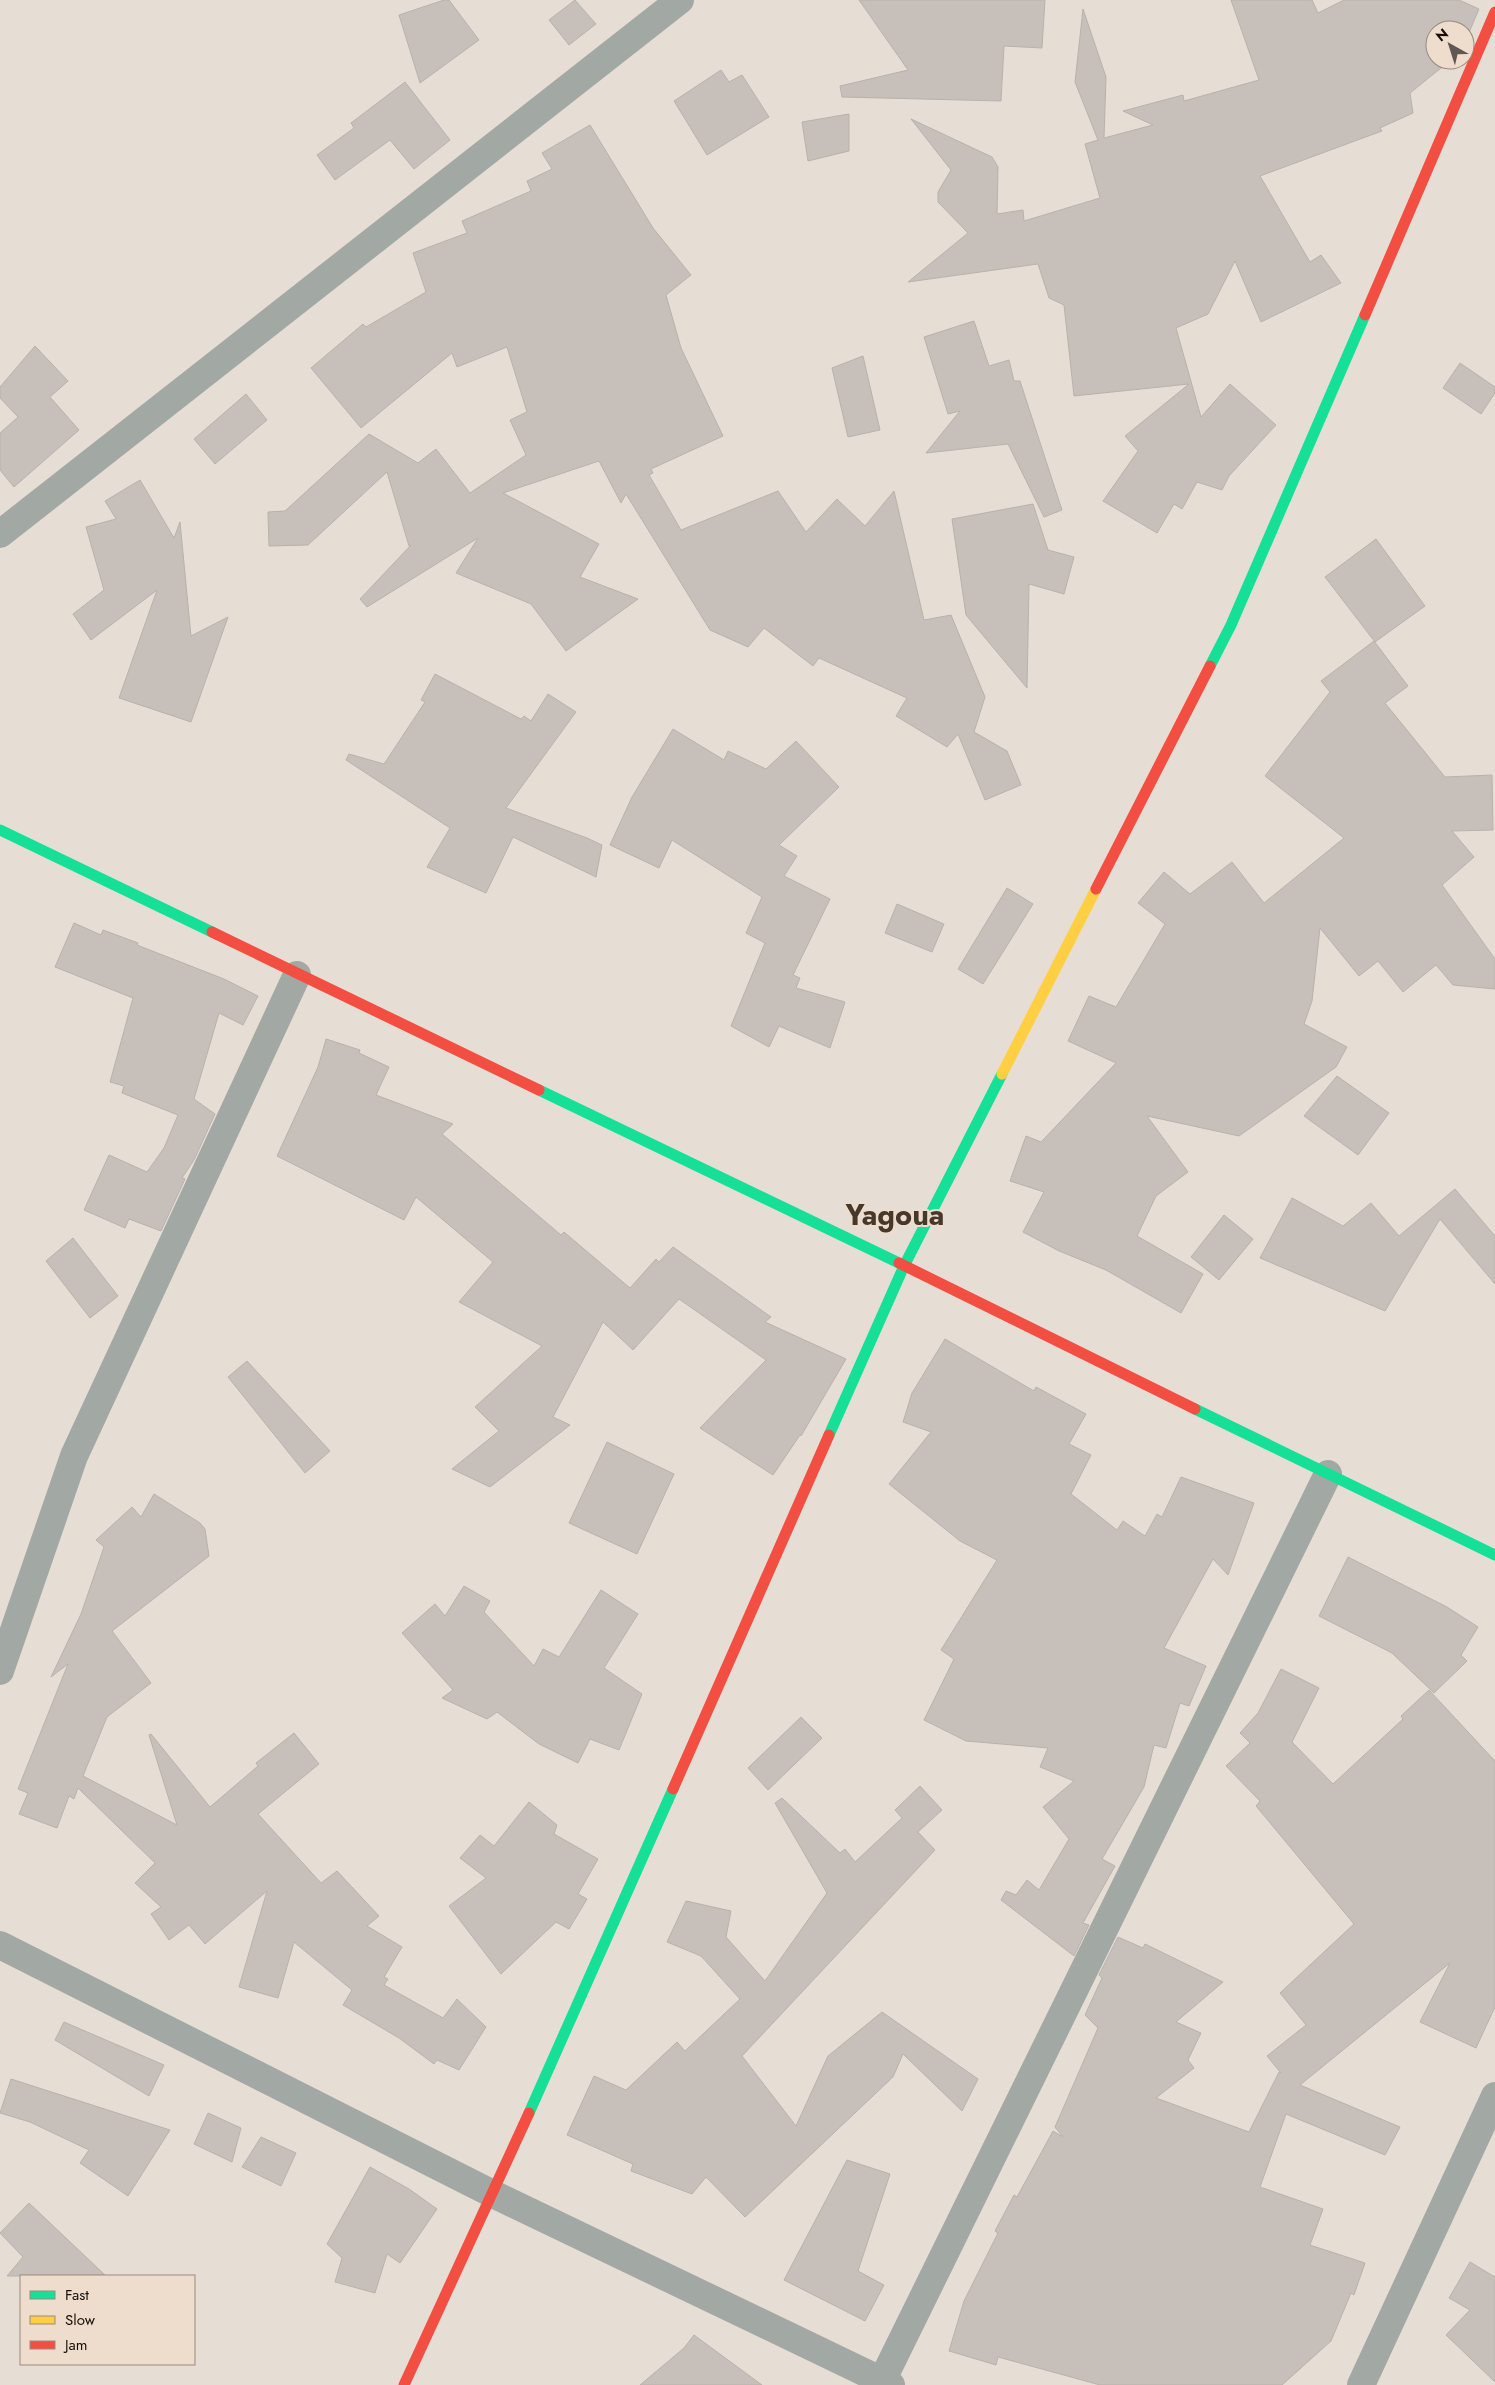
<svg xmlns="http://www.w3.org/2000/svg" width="1495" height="2385" viewBox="0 0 1495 2385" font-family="Jost,sans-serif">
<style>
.building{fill:#c7bfb9;stroke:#b9b2ac}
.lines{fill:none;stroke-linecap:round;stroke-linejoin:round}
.street{stroke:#a2a8a3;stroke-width:28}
.fast{stroke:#16e098;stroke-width:11}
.slow{stroke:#ffcf43;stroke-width:11}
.jam{stroke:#f24e42;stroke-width:11}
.labels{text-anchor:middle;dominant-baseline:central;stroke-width:4;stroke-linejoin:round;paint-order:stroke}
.town-label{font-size:29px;font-weight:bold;fill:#46382b;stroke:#eeddcd}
</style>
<rect width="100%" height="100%" fill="#e6ddd5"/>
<g class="building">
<path d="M444 0H449L479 40 420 83 399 15Z"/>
<path d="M575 0 596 24 569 45 549 20Z"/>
<path d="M859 0H1045L1042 48 1004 46 1001 101 842 97 840 86 908 70Z"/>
<path d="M1231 0H1312L1318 13 1344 0H1459L1479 9 1465 42V30H1435V60H1451L1410 93 1413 113 1380 128 1382 131 1260 176 1310 262 1321 255 1341 283 1261 322 1235 261 1208 314 1176 328 1201 417 1230 384 1276 425 1229 476 1222 490 1197 482 1182 509 1174 504 1157 533 1103 501 1138 451 1125 436 1189 384 1074 396 1064 305 1049 298 1038 264 908 282 968 233 938 202V192L951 170 911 119 992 157 998 167 997 214 1023 210 1024 221 1100 198 1085 144 1098 140 1075 82 1083 9 1106 77 1104 138 1153 125 1123 111 1183 95 1184 101 1259 80Z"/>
<path d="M721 70 729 82 742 75 769 117 707 155 674 101Z"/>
<path d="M405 82 450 140 414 169 390 140 335 180 317 155 354 128 351 123Z"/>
<path d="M849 114V151L808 161 802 122Z"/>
<path d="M590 125 653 228 691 275 666 295 681 348 723 436 651 469 653 473 649 475 681 530 778 491 806 532 837 499 865 526 894 491 924 620 951 615 985 697 974 732 1007 751 1021 785 985 800 958 734 947 747 896 716 907 698 819 658 813 666 764 628 748 647 710 630 626 494 621 503 599 461 503 493 599 544 580 577 638 599 566 651 531 604 456 573 478 538 367 607 360 599 411 545 409 546 387 472 308 545 269 546 268 512 285 511 369 434 418 463 436 449 470 493 526 455 510 420 527 412 507 347 457 367 452 353 361 428 311 368 363 324 366 327 426 292 413 253 467 233 462 221 531 191 527 181 552 169 542 153Z"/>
<path d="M974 321 989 366 1009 360 1014 381H1020L1062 510 1044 517 1008 444 926 453 960 411 948 414 924 337Z"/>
<path d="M35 346 68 381 50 397 79 430 14 487 0 470V433L18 417 0 398V387Z"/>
<path d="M863 356 880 430 848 437 832 368Z"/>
<path d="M1460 363 1495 387V393L1481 414 1443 388Z"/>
<path d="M246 394 267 420 215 464 194 439Z"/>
<path d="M140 480 174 538 180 522 191 636 228 617 191 722 119 698 157 590 91 640 73 614 104 590 86 527 116 519 105 501Z"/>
<path d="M1033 504 1048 550 1074 557 1064 594 1029 584 1027 688 966 615 952 519Z"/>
<path d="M1376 539 1425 606 1375 642 1325 577Z"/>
<path d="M1374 641 1408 686 1385 703 1445 777 1492 775 1493 830 1452 831 1474 857 1442 885 1495 959V989L1453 985 1436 965 1403 992 1378 961 1359 976 1320 928 1312 1001 1304 1024 1347 1047 1336 1067 1239 1136 1147 1116 1188 1172 1156 1196 1137 1236 1203 1274 1181 1313 1106 1270 1059 1251 1023 1232 1044 1192 1010 1181 1026 1136 1041 1142 1116 1063 1068 1041 1089 996 1116 1007 1165 924 1138 903 1164 872 1190 894 1232 862 1264 903 1344 838 1265 776 1330 692 1321 681Z"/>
<path d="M435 674 521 719 524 716 531 721 548 694 576 712 506 808 587 838 602 845 596 877 513 837 486 893 427 867 450 828 346 760 349 754 384 764 425 702 421 700Z"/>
<path d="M673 729 724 760 728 751 766 769 796 741 839 787 779 845 797 856 784 876 830 899 793 975 800 978 796 988 845 1002 830 1048 779 1026 769 1047 731 1026 765 943 746 933 762 897 672 840 659 868 610 845 632 797Z"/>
<path d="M1007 888 1033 904 983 984 958 969Z"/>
<path d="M897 904 944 924 932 952 885 933Z"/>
<path d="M74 923 101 935 103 930 138 943 137 945 224 979 258 996 243 1025 219 1013 194 1099 215 1114 194 1160 182 1178 185 1179 161 1231 129 1219 125 1228 84 1210 109 1155 147 1172 164 1148 178 1115 122 1093 124 1086 110 1082 133 998 55 967Z"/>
<path d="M326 1039 360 1050 359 1053 389 1067 376 1095 453 1124 442 1134 561 1235 564 1232 630 1288 656 1259 659 1262 673 1247 771 1317 765 1322 846 1359 801 1436 800 1435 773 1475 700 1428 766 1360 679 1299 633 1350 603 1322 553 1417 570 1425 490 1487 452 1469 499 1431 475 1407 542 1346 459 1302 493 1262 416 1197 404 1220 277 1156 318 1067Z"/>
<path d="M1337 1076 1389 1113 1358 1155 1304 1116Z"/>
<path d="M1455 1189 1495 1236V1284L1440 1219 1385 1311 1260 1258 1292 1198 1343 1226 1371 1203 1399 1236Z"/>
<path d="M1224 1215 1253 1239 1219 1280 1191 1257Z"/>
<path d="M73 1238 118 1296 90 1318 46 1261Z"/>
<path d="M945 1339 1034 1391 1036 1387 1086 1414 1069 1444 1091 1455 1071 1494 1117 1530 1123 1521 1145 1536 1157 1514 1162 1517 1181 1477 1254 1503 1228 1575 1213 1559 1164 1648 1206 1666 1189 1706 1180 1703 1166 1748 1154 1745 1144 1787 1102 1859 1115 1866 1083 1923 1089 1925 1074 1956 1001 1900 1006 1891 1016 1895 1027 1880 1039 1890 1069 1839 1043 1807 1074 1781 1040 1767 1048 1748 966 1741 924 1720 954 1659 941 1650 997 1560 960 1541 889 1484 931 1432 903 1422 912 1393Z"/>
<path d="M247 1361 330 1451 305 1473 228 1377Z"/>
<path d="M607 1442 674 1474 637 1554 569 1523Z"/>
<path d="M154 1494 200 1523 205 1529 209 1556 112 1631 151 1683 107 1717 83 1776 177 1825 149 1735 151 1734 210 1807 258 1766 256 1763 294 1733 319 1764 258 1814 321 1883 337 1871 379 1916 367 1926 402 1947 384 1977 388 1979 384 1985 443 2018 457 1999 486 2027 459 2070 437 2060 434 2064 399 2038 343 2005 352 1990 294 1942 278 1998 239 1987 267 1891 205 1944 189 1925 169 1940 151 1914 161 1907 135 1883 155 1863 78 1788 74 1799 69 1796 57 1828 19 1814 28 1793 18 1789 68 1664 51 1677 81 1614 104 1547 96 1540 132 1507 141 1517Z"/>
<path d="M1348 1557 1447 1607 1478 1627 1461 1655 1467 1661 1434 1693 1392 1653 1319 1616Z"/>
<path d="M464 1586 490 1601 484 1612 534 1666 543 1649 559 1657 601 1590 638 1614 604 1668 642 1694 619 1750 590 1739 578 1763 539 1744 497 1712 487 1719 442 1698 453 1690 402 1633 435 1604 445 1616Z"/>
<path d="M1281 1669 1319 1688 1292 1742 1333 1784 1403 1719 1401 1716 1429 1690 1495 1761V2007L1476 2048 1420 2022 1450 1963 1300 2085 1400 2127 1385 2155 1286 2114 1260 2187 1323 2209 1310 2245 1365 2263 1354 2295 1351 2293 1331 2341 1282 2385H1100L998 2357 996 2365 949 2351 964 2301 998 2233 995 2231 1014 2195 1017 2197 1053 2131 1063 2137 1055 2127 1098 2028 1085 2015 1102 1978 1099 1975 1118 1937 1143 1948 1145 1944 1223 1982 1176 2022 1201 2033 1188 2060 1194 2068 1156 2098 1249 2132 1279 2072 1281 2073 1267 2056 1306 2025 1280 1993 1354 1924 1256 1806 1260 1801 1226 1766 1250 1743 1240 1733 1258 1713Z"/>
<path d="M801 1717 822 1738 768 1790 748 1768Z"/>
<path d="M920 1786 942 1810 918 1832 935 1850 742 2056 796 2126 828 2056 882 2012 978 2079 962 2111 903 2054 893 2077 745 2217 706 2177 692 2194 631 2171 633 2164 567 2135 594 2076 626 2090 677 2042 685 2051 740 1999 701 1956 667 1942 686 1901 731 1911 726 1937 765 1981 827 1893 775 1803 782 1798 840 1853 845 1849 855 1862 902 1818 895 1810Z"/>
<path d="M529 1802 557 1825 554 1834 598 1859 578 1894 587 1899 569 1929 556 1922 501 1974 449 1906 486 1878 460 1858 480 1835 494 1846Z"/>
<path d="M64 2022 164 2065 149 2096 55 2040Z"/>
<path d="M11 2079 170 2130 128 2196 80 2163 89 2150 30 2122 0 2113Z"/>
<path d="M208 2113 241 2128 232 2162 194 2144Z"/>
<path d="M261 2137 296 2153 281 2186 242 2167Z"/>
<path d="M847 2160 890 2174 858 2271 884 2285 865 2321 784 2280Z"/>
<path d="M370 2167 409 2189 437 2209 400 2263 387 2254 375 2293 335 2282 342 2258 327 2244Z"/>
<path d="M29 2203 106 2276H7L23 2257 0 2233Z"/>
<path d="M1470 2262 1495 2277V2382L1446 2335 1470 2310 1449 2298Z"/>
<path d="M694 2335 762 2385H640L684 2348Z"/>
</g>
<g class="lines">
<g class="street">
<path d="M0 534 680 0"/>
<path d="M0 1671 74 1456 297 975"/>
<path d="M0 1945 493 2194 891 2385"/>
<path d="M880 2385 1328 1474"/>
<path d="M1361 2385 1495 2096"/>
</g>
<g class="fast">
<path d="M1210 666 1231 625 1365 315"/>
<path d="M0 830 212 932"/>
<path d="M539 1090 899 1263"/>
<path d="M1195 1409 1495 1555"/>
<path d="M829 1435 904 1266 1002 1074"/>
<path d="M529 2113 673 1789"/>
</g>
<path class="slow" d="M1002 1074 1096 889"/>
<g class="jam">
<path d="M1365 315 1495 12"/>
<path d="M1096 889 1210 666"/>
<path d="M212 932 539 1090"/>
<path d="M899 1263 1195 1409"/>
<path d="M673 1789 829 1435"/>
<path d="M404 2385 529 2113"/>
</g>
</g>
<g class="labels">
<g class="town-label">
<text x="895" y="1215">Yagoua</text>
</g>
</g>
<rect x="20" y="2275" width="175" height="90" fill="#eeddcd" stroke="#988b7f"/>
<rect x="30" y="2291" width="25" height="8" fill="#16e098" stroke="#988b7f"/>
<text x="65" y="2300" font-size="15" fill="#16100b">Fast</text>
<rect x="30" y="2316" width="25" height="8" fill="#ffcf43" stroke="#988b7f"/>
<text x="65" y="2325" font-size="15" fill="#16100b">Slow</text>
<rect x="30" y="2341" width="25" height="8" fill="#f24e42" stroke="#988b7f"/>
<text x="65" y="2350" font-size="15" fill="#16100b">Jam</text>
<g transform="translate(1450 45) rotate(321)"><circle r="24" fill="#eeddcd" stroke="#988b7f"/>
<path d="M0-4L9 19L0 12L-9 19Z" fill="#5f5852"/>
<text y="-8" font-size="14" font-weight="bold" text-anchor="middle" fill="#16100b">N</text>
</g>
</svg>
